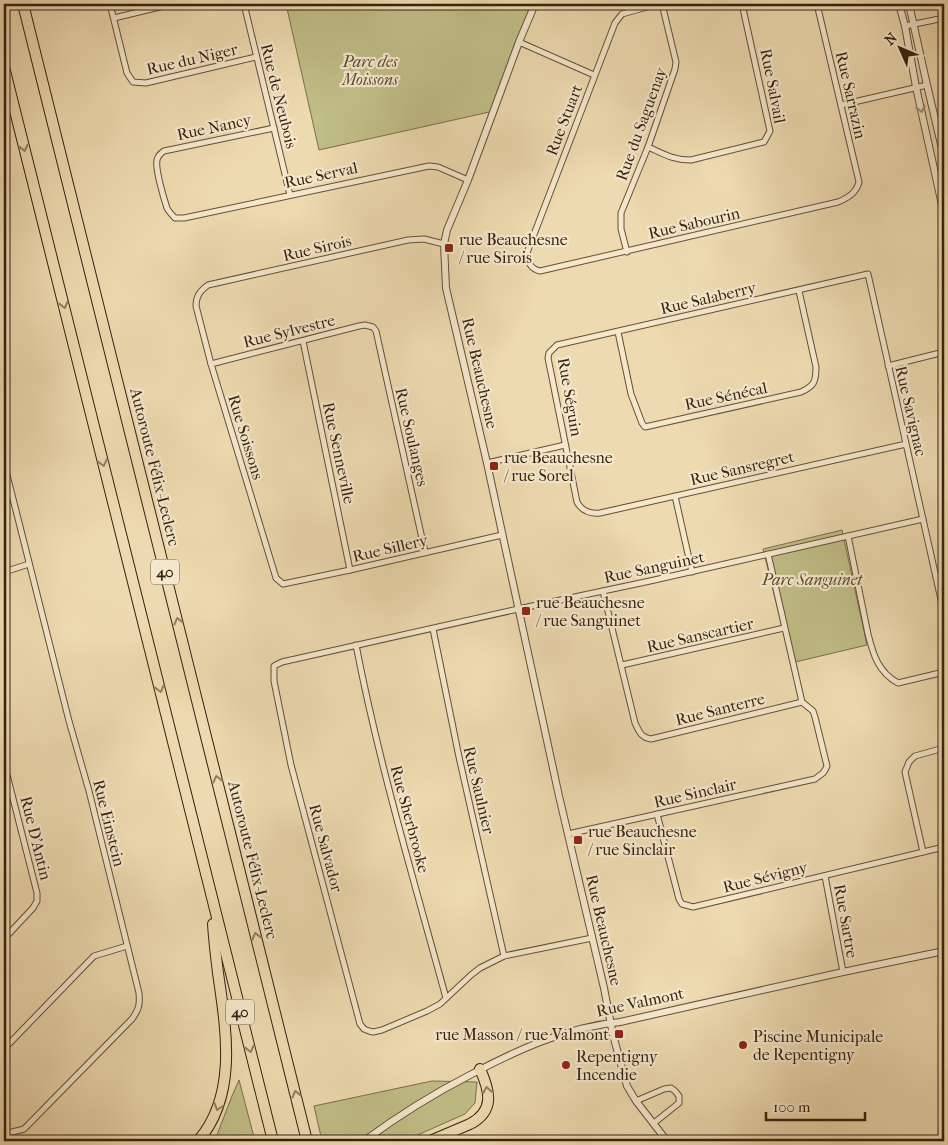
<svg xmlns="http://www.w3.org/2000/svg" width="948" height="1145" viewBox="0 0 948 1145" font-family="'IM FELL French Canon',serif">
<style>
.green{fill:#c0bd86;stroke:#7a6f4b}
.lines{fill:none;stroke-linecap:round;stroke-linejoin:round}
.minor-casing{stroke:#634f38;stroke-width:7}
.tertiary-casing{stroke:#634f38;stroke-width:8}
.motorway-casing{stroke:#352110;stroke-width:12}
.minor{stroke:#f4e7cc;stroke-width:5}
.tertiary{stroke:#f4e7cc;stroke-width:6}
.motorway{stroke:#eedab0;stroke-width:10}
.oneway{stroke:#9e8e77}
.oneway2{stroke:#927e60}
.poi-dot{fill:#8f2418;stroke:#f4e7cc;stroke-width:2}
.labels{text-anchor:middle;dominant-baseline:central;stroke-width:4.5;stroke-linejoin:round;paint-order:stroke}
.shield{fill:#f4e7cc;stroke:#6e5c48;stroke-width:1}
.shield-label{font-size:15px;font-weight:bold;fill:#352110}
.street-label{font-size:16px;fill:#352110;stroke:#f4e7cc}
.park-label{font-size:16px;font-style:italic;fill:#58482e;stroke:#f4e7cc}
.poi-label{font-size:16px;fill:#352110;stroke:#f4e7cc;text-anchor:start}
</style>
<rect width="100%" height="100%" fill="#eedab0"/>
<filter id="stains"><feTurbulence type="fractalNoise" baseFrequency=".004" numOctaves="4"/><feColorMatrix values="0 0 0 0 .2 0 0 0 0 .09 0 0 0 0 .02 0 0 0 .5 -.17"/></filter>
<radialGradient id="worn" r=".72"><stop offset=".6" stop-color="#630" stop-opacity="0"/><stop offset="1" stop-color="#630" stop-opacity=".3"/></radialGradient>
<g class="green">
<path d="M286 4H535L494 111 319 150Z"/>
<path d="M842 530 867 645 791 663 763 549Z"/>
<path d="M239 1080 255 1141H214L215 1140 232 1096Z"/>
<path d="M432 1081 477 1082 475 1103 465 1114 404 1141H322L314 1106Z"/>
</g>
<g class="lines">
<defs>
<g id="minor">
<path d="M110 4 125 65 127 73 133 82 146 83 256 57"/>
<path d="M244 4 290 195"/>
<path d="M658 4 622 14 615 23 528 250C525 259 530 269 540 271L838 202C848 198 856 193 859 182L817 4"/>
<path d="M114 18 172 4"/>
<path d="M905 26 944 18"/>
<path d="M519 42 594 75"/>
<path d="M841 105 927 85"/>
<path d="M274 128 164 151C161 153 158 155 157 160 155 169 164 199 167 208 169 212 172 215 175 218H184L429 166 438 167 468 180"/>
<path d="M648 147C664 154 673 160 691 160L764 142 770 131 742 4"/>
<path d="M444 244 424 239 408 240 208 285C200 291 196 296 196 306L211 364 276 578 283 584 350 570 502 535"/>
<path d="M627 252 621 229V213L648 147 675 69 676 62 662 4"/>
<path d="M618 332 631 394 642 423 645 427 801 392C814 386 816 382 816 367L799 291"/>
<path d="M303 341 350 570"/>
<path d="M211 364 359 326 365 325 373 327 376 331 425 552"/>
<path d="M888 366 944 352"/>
<path d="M906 444 600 513C589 514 582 511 577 502L548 358 549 353 557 345 868 274 944 613"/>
<path d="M4 463 69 721 89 791 139 993C140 1005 139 1009 132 1019L24 1129 4 1134"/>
<path d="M487 463 565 445"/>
<path d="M675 496 692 572"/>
<path d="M848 536 868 634C873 654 878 672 898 683L944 672"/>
<path d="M4 572 29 564"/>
<path d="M603 591 635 723C639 731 641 738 651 739L802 702"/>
<path d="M433 629 459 757 504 956"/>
<path d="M356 645C379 764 414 881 446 998"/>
<path d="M622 665 784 628"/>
<path d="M4 763 37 893V901L33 908 4 939"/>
<path d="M657 814 679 899 682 904 693 907 944 847"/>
<path d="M568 834 815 779 823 773 825 770 827 766 815 717 813 711 802 702 768 554"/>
<path d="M923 852 905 772 909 762 915 756 944 748"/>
<path d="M825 876 843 972"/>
<path d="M592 938 504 956 480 968 471 975 440 1004 427 1011 382 1030 373 1032 369 1031 364 1029 360 1024 291 765 274 681V666L282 662 518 609 650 581 923 519"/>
<path d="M4 1049 94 956 127 946"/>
<path d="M636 1101 664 1089 671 1088 675 1091 679 1096V1103L654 1123"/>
</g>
<g id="tertiary">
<path d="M535 4 519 42 468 180 447 230 444 244 446 288 487 463 559 796 604 988 613 1035 627 1086 636 1101 667 1141"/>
<path d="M899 4 905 26 916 87 944 214"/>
<path d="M909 4 927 85 944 157"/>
<path d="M364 1141C398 1116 433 1094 470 1075 517 1050 567 1027 620 1022L843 972 944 951"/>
</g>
<g id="motorway">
<path d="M23 4 307 1141"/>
<path d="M4 67 273 1141"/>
<path d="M198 1141C238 1095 226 1029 218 973 216 957 214 940 213 924"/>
<path d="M430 1141 470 1124C495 1111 490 1091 480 1069"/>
</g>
</defs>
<use href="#minor" class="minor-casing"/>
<use href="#tertiary" class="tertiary-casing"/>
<use href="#motorway" class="motorway-casing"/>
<use href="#minor" class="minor"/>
<use href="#tertiary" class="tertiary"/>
<use href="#motorway" class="motorway"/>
</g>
<defs><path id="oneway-chevron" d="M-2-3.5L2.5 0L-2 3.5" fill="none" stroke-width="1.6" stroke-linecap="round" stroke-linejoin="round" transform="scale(1.25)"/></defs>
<use class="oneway" href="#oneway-chevron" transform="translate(921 109) rotate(77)"/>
<g class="oneway2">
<use href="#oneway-chevron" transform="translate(24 148) rotate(76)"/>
<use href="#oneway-chevron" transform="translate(64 305) rotate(76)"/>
<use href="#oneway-chevron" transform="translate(103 463) rotate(76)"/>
<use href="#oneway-chevron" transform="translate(178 621) rotate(-104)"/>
<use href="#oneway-chevron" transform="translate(160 689) rotate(76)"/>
<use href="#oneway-chevron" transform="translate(217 779) rotate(-104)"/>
<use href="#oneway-chevron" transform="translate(256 936) rotate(-104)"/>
<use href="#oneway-chevron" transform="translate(250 1049) rotate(76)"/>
<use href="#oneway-chevron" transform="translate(487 1090) rotate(-100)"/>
<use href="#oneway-chevron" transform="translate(296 1094) rotate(-104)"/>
<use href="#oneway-chevron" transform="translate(218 1107) rotate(108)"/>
</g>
<g class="poi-dot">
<rect x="444" y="243" width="10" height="10" rx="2.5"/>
<rect x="489" y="461" width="10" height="10" rx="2.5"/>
<rect x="521" y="606" width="10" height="10" rx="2.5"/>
<rect x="573" y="835" width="10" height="10" rx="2.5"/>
<rect x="614" y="1029" width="10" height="10" rx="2.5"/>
<circle cx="743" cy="1045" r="5"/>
<circle cx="566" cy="1065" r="5"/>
</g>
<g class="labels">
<g class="shield">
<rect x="151" y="559.5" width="28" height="25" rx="4"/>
<rect x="226" y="999.5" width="28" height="25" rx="4"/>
</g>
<g class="shield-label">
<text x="165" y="572">40</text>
<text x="240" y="1012">40</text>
</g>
<g class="street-label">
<text transform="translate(192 59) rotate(-13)">Rue du Niger</text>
<text transform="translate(773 86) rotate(79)">Rue Salvail</text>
<text transform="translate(851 95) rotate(77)">Rue Sarrazin</text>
<text transform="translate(279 96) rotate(76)">Rue de Neubois</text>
<text transform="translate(564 120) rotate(-69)">Rue Stuart</text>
<text transform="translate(641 124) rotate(-70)">Rue du Saguenay</text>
<text transform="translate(214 127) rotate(-12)">Rue Nancy</text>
<text transform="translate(321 175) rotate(-12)">Rue Serval</text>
<text transform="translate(694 223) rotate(-13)">Rue Sabourin</text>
<text transform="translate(317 248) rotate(-13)">Rue Sirois</text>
<text transform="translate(708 298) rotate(-13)">Rue Salaberry</text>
<text transform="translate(289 331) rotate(-14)">Rue Sylvestre</text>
<text transform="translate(480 373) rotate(77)">Rue Beauchesne</text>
<text transform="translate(726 396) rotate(-12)">Rue Sénécal</text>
<text transform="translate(570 397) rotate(80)">Rue Séguin</text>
<text transform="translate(911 411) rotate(77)">Rue Savignac</text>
<text transform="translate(246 437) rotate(73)">Rue Soissons</text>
<text transform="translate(412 437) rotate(77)">Rue Soulanges</text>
<text transform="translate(339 453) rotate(78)">Rue Senneville</text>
<text transform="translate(155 467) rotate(76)">Autoroute Félix-Leclerc</text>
<text transform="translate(742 468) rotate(-13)">Rue Sansregret</text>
<text transform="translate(390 548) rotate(-13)">Rue Sillery</text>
<text transform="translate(654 567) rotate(-12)">Rue Sanguinet</text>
<text transform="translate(700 635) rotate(-13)">Rue Sanscartier</text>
<text transform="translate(720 709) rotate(-14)">Rue Santerre</text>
<text transform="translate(479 790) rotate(77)">Rue Saulnier</text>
<text transform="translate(695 793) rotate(-13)">Rue Sinclair</text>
<text transform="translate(410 819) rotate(75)">Rue Sherbrooke</text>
<text transform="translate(109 823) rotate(76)">Rue Einstein</text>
<text transform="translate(36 838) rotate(76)">Rue D'Antin</text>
<text transform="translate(326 848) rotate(75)">Rue Salvador</text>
<text transform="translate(253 860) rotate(76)">Autoroute Félix-Leclerc</text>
<text transform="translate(765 877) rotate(-14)">Rue Sévigny</text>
<text transform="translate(846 921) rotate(80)">Rue Sartre</text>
<text transform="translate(604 930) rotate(77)">Rue Beauchesne</text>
<text transform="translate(640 1002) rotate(-12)">Rue Valmont</text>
</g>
<g class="park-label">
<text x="370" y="61">Parc des<tspan x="370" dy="18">Moissons</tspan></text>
<text x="812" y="579">Parc Sanguinet</text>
</g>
<g class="poi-label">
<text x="459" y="239">rue Beauchesne<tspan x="459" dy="18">/ rue Sirois</tspan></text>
<text x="504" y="457">rue Beauchesne<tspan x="504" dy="18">/ rue Sorel</tspan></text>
<text x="536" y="602">rue Beauchesne<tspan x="536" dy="18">/ rue Sanguinet</tspan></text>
<text x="588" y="831">rue Beauchesne<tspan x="588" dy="18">/ rue Sinclair</tspan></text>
<text x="609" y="1034" text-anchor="end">rue Masson / rue Valmont</text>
<text x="753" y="1036">Piscine Municipale<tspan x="753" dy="18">de Repentigny</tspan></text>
<text x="576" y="1056">Repentigny<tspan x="576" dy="18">Incendie</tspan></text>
</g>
</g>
<rect width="948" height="1145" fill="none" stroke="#eedab0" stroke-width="20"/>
<rect x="5" y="5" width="938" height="1135" fill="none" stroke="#352110" stroke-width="2.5"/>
<rect x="10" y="10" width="928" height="1125" fill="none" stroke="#352110"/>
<g transform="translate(900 48) rotate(315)" stroke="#f4e7cc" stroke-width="4" paint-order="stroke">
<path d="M0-4L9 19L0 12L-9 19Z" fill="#352110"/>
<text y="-8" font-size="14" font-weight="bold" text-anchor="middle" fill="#352110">N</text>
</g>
<path d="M766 1112v8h99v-8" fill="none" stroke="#352110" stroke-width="2.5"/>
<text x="773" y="1112" font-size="15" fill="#352110" stroke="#f4e7cc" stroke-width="4" paint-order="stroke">100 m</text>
<rect width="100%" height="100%" filter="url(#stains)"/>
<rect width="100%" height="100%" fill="url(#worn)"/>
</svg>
